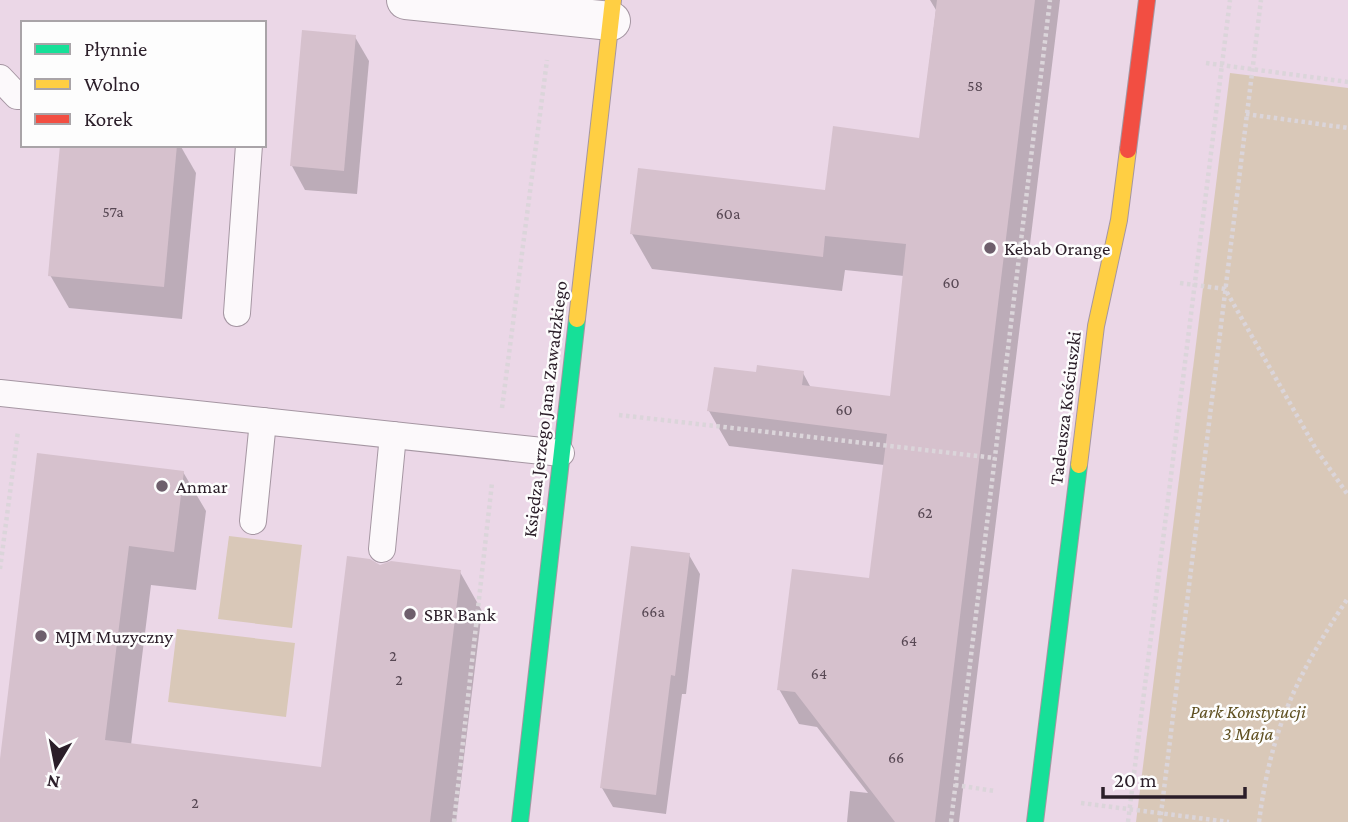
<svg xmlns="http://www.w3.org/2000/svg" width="1348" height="822" viewBox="0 0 1348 822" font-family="'Crimson Pro',serif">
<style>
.green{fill:#d9c8b8}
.shadow{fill:#0003}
.building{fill:#d6c1cd}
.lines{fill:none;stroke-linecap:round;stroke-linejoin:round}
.lane-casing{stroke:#a596a2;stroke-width:28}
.street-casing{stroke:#a596a2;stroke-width:40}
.fast-casing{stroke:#a596a2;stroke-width:18}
.slow-casing{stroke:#a596a2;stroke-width:18}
.jam-casing{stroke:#a596a2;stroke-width:18}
.path{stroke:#dbd5da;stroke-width:4.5;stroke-dasharray:3.5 3.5;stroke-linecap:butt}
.lane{stroke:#fcf9fb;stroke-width:26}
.street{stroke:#fcf9fb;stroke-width:38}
.fast{stroke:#16e098;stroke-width:16}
.slow{stroke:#ffcf43;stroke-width:16}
.jam{stroke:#f24e42;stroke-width:16}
.poi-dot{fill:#6e5f6c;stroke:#fdfdfd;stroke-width:2.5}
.labels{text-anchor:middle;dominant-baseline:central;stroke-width:5;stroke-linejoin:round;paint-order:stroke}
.number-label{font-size:16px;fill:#584854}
.poi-label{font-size:19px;fill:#2b1e29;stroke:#fdfdfd;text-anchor:start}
.street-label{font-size:19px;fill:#2b1e29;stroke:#fdfdfd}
.park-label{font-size:19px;font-style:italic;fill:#5f5021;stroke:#fdfdfd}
</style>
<rect width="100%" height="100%" fill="#ebd7e7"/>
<g class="green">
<path d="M1230 73 1348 88V822H1136Z"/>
<path d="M229 536 302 545 292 628 218 619Z"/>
<path d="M177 629 295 643 286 717 168 702Z"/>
</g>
<g class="shadow">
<path d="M930 0H1060L959 822H847L850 791 868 793 817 727 799 724 779 689 870 580 884 465 729 446 709 411 758 374 803 373 811 388 892 398 904 276 845 270 842 291 652 269 632 234 827 192 920 140 936 10Z"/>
<path d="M355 37 369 61 357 194 305 190 292 166Z"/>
<path d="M62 145H180L196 173 182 319 69 308 50 275Z"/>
<path d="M39 455 183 472 206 511 196 590 151 585 131 745 323 769 380 566 460 572 482 611 456 822H0V774Z"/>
<path d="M689 555 700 574 686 694H682L666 814 613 807 602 788Z"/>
</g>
<g class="building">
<path d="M937 0H1035L935 822H895L795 692 777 690 792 569 869 578 887 434 707 411 714 367 756 372 757 365 804 371 802 385 890 396 906 244 825 236 823 257 630 234 638 168 825 190 833 126 919 138Z"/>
<path d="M302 30 356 35 344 171 290 166Z"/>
<path d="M60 145H177L164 287 48 276Z"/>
<path d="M37 453 184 471 174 552 129 546 105 740 321 767 347 556 370 559 380 565 391 561 461 570 430 822H0V759Z"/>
<path d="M631 546 690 553 675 676 671 675 656 795 600 788Z"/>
</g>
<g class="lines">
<defs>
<g id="lane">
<path d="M0 78 17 96H23"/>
<path d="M237 313 249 145"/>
<path d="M0 393 561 453"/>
<path d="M253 521 263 421"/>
<path d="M382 549 393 435"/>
</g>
<path id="street" d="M406 0 611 21"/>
<g id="fast">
<path d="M520 822 577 319"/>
<path d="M1035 822 1079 465"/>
</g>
<g id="slow">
<path d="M577 319 613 0"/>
<path d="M1079 465 1096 326 1119 220 1128 150"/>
</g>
<path id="jam" d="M1128 150 1147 0"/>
</defs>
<use href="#lane" class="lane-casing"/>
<use href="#street" class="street-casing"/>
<use href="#fast" class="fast-casing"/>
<use href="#slow" class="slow-casing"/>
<use href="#jam" class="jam-casing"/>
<g class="path">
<path d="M1206 63 1348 82"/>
<path d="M1246 114 1348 128"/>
<path d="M1180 283 1225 289 1316 449 1348 495"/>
<path d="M502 408 547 60"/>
<path d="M619 415 995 458"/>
<path d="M0 569 18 431"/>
<path d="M955 785 995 791"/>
<path d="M1081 803 1229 822"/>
<path d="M454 822 492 483"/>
<path d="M951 822 1050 0"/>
<path d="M1128 822 1230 0"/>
<path d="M1160 822 1261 0"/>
<path d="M1259 822C1271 729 1296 676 1348 598"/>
</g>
<use href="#lane" class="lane"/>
<use href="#street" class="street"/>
<use href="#fast" class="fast"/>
<use href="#slow" class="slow"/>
<use href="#jam" class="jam"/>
</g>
<g class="poi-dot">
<circle cx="990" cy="248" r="7"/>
<circle cx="162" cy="486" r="7"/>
<circle cx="410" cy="614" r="7"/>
<circle cx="41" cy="636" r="7"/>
</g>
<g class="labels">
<g class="number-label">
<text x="975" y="85">58</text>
<text x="113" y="211">57a</text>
<text x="728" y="213">60a</text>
<text x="951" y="282">60</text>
<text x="844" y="409">60</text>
<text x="925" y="512">62</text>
<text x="653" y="611">66a</text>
<text x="909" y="640">64</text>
<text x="393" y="655">2</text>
<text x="819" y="673">64</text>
<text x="399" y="679">2</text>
<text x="896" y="757">66</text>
<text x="195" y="802">2</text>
</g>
<g class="poi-label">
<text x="1004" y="248">Kebab Orange</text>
<text x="176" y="486">Anmar</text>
<text x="424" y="614">SBR Bank</text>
<text x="55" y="636">MJM Muzyczny</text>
</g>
<g class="street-label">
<text transform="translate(1065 408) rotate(-83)">Tadeusza Kościuszki</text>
<text transform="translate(545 409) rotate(-83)">Księdza Jerzego Jana Zawadzkiego</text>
</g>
<g class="park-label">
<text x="1248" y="711">Park Konstytucji<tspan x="1248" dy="22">3 Maja</tspan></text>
</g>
</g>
<rect x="21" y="21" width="245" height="126" fill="#fdfdfd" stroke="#a9a4a8" stroke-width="2"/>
<rect x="35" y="44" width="35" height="10" fill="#16e098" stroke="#a9a4a8" stroke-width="2"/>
<text x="84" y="56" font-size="21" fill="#2b1e29">Płynnie</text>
<rect x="35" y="79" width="35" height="10" fill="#ffcf43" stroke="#a9a4a8" stroke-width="2"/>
<text x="84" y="91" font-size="21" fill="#2b1e29">Wolno</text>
<rect x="35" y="114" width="35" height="10" fill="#f24e42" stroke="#a9a4a8" stroke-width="2"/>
<text x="84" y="126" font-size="21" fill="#2b1e29">Korek</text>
<g transform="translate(56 766) rotate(190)" stroke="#fdfdfd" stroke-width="5" paint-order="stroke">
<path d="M0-5L12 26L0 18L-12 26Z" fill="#2b1e29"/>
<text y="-10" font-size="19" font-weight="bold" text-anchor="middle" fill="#2b1e29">N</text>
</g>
<path d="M1103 787v10h142v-10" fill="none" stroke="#2b1e29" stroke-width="3.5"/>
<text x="1114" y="787" font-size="21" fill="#2b1e29" stroke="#fdfdfd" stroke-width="5" paint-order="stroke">20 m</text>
</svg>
